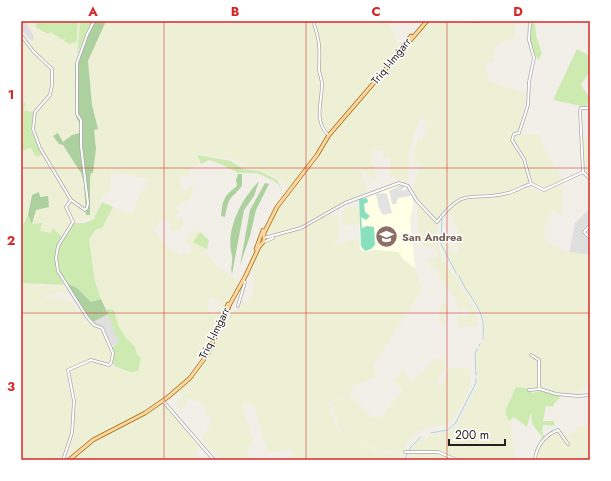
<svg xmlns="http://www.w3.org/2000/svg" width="611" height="481" viewBox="0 0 611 481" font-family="Jost,sans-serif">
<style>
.residential{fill:#e0dfdf}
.education{fill:#ffffe5}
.farmland{fill:#eef0d5}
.grass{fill:#cdebb0}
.forest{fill:#add19e}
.pitch{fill:#88e0be}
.parking{fill:#e2e2e2}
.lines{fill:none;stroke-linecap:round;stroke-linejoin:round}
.stream{stroke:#aad3df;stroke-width:1}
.minor-casing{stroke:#a9a9a9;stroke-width:3.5}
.major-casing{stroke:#a06b00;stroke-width:4.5}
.minor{stroke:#fff;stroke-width:2}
.major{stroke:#fcd6a4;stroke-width:3}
.grid{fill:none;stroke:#d62828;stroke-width:1;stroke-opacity:0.55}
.labels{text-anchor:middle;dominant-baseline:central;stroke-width:3;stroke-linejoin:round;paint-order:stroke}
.street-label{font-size:11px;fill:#222;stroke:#fff}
.education-label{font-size:11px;font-weight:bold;fill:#785e54;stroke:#fff;text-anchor:start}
.neatline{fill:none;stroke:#d62828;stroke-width:1.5}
.grid-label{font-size:13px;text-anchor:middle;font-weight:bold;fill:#d62828}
</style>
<rect width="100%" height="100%" fill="#f2efe9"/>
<g class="residential">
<path d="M21 21H26L35 39 31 41 22 31Z"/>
<path d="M590 208V222L583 229 585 236 590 239V255L569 252 575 223Z"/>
<path d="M108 314 119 342 112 346 103 326 95 325 93 322Z"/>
</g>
<path class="education" d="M402 183 411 192 413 205 410 220 415 268 404 260 398 252 375 250 364 252 360 249 359 198Z"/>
<g class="farmland">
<path d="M26 21H35L37 28 51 32 61 39H65L74 42 77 41 76 53 40 34 34 27 29 29Z"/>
<path d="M106 21H312L317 33 320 57 318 70 321 78 319 35 313 21H388L400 48 385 68 328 131 322 126 320 121 321 87 318 122 325 135 305 168 288 189 279 179 257 169 245 168 239 162 232 159 197 154 200 164 190 170 188 177 182 175 180 178 181 191 188 189 194 182 193 194 187 201 174 207 179 212 176 214 177 219 182 217 184 224 179 231 171 230 169 220 160 219 155 231 159 236 160 239 181 257V253L189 254 191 245 185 241 193 230 200 231 194 241 207 249 202 255 211 258 216 266 233 278 240 279 224 310 218 301 210 297 207 309 214 314 219 308 223 312 215 333 202 356 183 381 142 413 87 441 67 458 73 436 76 402 68 372 70 369 91 361 130 372 137 355 135 347 126 338 118 325 114 310 108 309 106 311 104 307 95 282 89 239 96 228 105 223 113 207 132 214 140 194 149 180 130 175 110 172 111 187 109 191 102 198 96 214 92 219 74 220 72 217 67 209V205L71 201V195H69L42 149 34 131V124L37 121 36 112 51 95 53 79 50 64 32 49 31 41 34 39 32 30H35L38 35 73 52 78 58 75 67 76 114 80 124V134L72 135 63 142V145L81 173 85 190V210L90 215V178L91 173H93L95 163 94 130 98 129 92 105 88 61Z"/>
<path d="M429 21H468L472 23 516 21 515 32 512 39 496 45 493 62 484 63 489 81 527 94 519 131 517 134H540L542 145 564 180 541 189 532 183 525 159 512 139 511 140 524 162 530 183 506 193 466 195 449 205 437 220 438 244 443 259 474 307 478 318 477 326 457 327 459 316 468 317 469 313 467 308 460 310 451 292 440 278 435 267 431 268 427 260 438 256 435 246 426 247 423 244 419 245 417 201 413 189 420 164 413 163 417 140 419 138 421 140 428 133V130L426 129 425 132 423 130 425 128V118L419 120 414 134 409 156 408 184 388 175 391 163 389 157 383 158 382 155 385 150 380 151 372 147 371 149 374 154 377 153 370 160 375 168 377 183 359 166 367 188 362 195 293 230 269 236 266 234 274 215 303 177 306 179 308 176 305 174 316 161 337 126 391 68Z"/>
<path d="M21 36 51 70V85L49 94 34 112 24 111 25 103 21 102Z"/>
<path d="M582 136 590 137V172L585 173 584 172Z"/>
<path d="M32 148 43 154 69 200 63 204 72 221 62 237 53 229 52 233 41 232 39 231 37 224H32L36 210 44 207 39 197V193L32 195 28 215 21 229V151Z"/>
<path d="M563 182 562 215 553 210 545 227 546 242 565 251 590 255V383L577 395 570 393H554L541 387 530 389 516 387 505 411 511 423 515 460H409L413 454 410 451 417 442 433 435 437 434 439 438 441 433 449 432 456 426 478 385 476 354 483 341 485 331 483 314 456 275 443 242V234L453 254 459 251 453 237 459 232 448 210 451 205 469 197 506 194 530 187 540 193Z"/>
<path d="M348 207H359L360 224 342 225V211Z"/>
<path d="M328 214 336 215 340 220 339 236 333 244H339L356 238 358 239 360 249 364 252 375 250 398 252 404 260 415 268 422 290 373 366 377 375 363 383 354 385 351 391V397L327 402 337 428 349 437 339 427 330 402 353 398 373 418 382 416 403 389 393 380 404 370 411 382 438 357 445 361 446 367 435 384 440 386 447 376 449 368H471L470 387 464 402 448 425 427 427 417 433 409 440 404 452 377 450 351 438 380 453H404L402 460H293L292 449 268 453 254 405 242 403 253 441 248 448 249 459 258 460H223L201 439 212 421 211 418 206 416 205 406 202 403 189 398 180 411 176 406 183 395 178 392 164 404 200 445 194 460H72L86 447 105 435 134 422 164 402 191 379 211 351 230 313 240 309 242 301 246 302 252 295 254 287 253 273 251 272 260 247 276 237 300 229Z"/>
<path d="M21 284 65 287 71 294 61 292 37 299 60 298 75 304V309L83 312V316L88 323 101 329 112 354 111 361 108 364 91 359 80 365 67 368V381L73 405 69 442 61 460H21Z"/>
<path d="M445 302 449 308 448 311 445 315V324L439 323 438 317 442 303Z"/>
<path d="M590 408V460H536L540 446 554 433 564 432 566 435 576 432V428L589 425Z"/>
</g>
<g class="grass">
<path d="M35 21H78L77 41 70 44 64 41 65 39H61L51 32 48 34 37 28Z"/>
<path d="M80 21H91L77 55Z"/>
<path d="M535 23 536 35 542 54 538 60 529 42 531 24Z"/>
<path d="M577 49 590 56V71L581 85 590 98 586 107 553 100Z"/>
<path d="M21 102 25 103 24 111 34 112 31 130 43 154 36 157 31 148 21 151Z"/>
<path d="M197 155 231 161 243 169 260 171 277 180 282 189 280 193 281 188 277 183 262 175 255 173H238L223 165 209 160 201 164Z"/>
<path d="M102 202 113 207 102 228 96 229 89 239 95 282 101 299 91 302 77 288 66 283 60 274 57 259 59 244 74 223H85L94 219Z"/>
<path d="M28 215 32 224 42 223 40 231 51 233 53 228 62 237C52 253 55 270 64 285L21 283V229Z"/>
<path d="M200 232 209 240 207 249 193 242Z"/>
<path d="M108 309 114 310 118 325 126 338 135 347 137 355 141 358 138 371 130 372 114 366C111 360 114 353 112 347L119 342 106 311Z"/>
<path d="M516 387 526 388 533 393 542 390 553 395H562L554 404 553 407 546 406 543 421H554L555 426 543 425 542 432 545 437 543 438 532 424 531 412 527 427 514 417 509 421 505 411Z"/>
</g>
<g class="forest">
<path d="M91 21H106L88 61 92 105 98 129 94 130 96 149 93 173H91L90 178V215H86L84 183 81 173 63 145 59 144 53 136 58 133 63 142 72 135 80 133V124L76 117 78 116 76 114 75 67Z"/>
<path d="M238 174H242V186C229 201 229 196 225 217L221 216C223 199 224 196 237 186L236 180Z"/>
<path d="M259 181 254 196 244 210 232 274C230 268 233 262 232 256 225 230 241 200 259 181Z"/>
<path d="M265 183 269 184 256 210 250 236 240 265 250 210Z"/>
<path d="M39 192 40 197 48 196 49 207 36 210 32 224 28 215 32 195Z"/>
<path d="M66 283 77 288 91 302 101 299 108 314 93 322C83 313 74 295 66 283Z"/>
</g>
<path class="pitch" d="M367 198 368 202 364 204 365 212 370 216 366 220 361 217 362 228 367 226 374 227 375 245 371 249 365 251 361 246 359 199Z"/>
<g class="parking">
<path d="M403 184 404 186 402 191 408 188 411 196 398 198 396 204H392L389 191Z"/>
<path d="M384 193 387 194 392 213 383 215 379 208 376 194Z"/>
</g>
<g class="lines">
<g class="stream">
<path d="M442 218 441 244 456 273"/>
<path d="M459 276C465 291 482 308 483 323 484 328 483 334 483 339"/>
<path d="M479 346 480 344"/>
<path d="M476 375 475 354 477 349"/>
<path d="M431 433 447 430 455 424 476 383V378"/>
<path d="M404 460 411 447 421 437"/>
</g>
<defs>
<g id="minor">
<path d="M313 21C320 41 320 48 319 69 319 74 322 79 322 84 322 102 314 119 327 134"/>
<path d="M472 21H478"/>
<path d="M530 21 529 40 534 58 529 82 528 105 519 133 514 134 512 140 524 159 531 184"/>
<path d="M21 35 33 51 52 69V85L50 95 35 112 33 129 40 148 71 200 85 210 87 208 88 203 81 146V120L77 114V63L87 35 94 21"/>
<path d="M590 108H581L580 111 583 172 590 179"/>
<path d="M532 184 544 190 583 172"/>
<path d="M590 225 584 232 590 238"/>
<path d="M264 238 301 228 345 203 399 183 408 186 417 201 437 222C466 184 470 203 508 193 516 191 523 186 531 184"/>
<path d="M264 242 273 238"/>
<path d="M238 306 245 282 244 281"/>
<path d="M531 355 539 360V386L540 389"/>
<path d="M529 390 540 389 556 394 578 396 590 395"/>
<path d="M163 401 214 460"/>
<path d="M405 452H438L457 460"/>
<path d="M63 460 72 433 74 401 68 370 91 360 109 365 111 363 113 353 102 328 94 325 87 317 58 271 56 258 58 246 73 222 66 207 71 200"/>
<path d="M535 460C536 446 545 435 558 430L568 444"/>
</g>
<g id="major">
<path d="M402 47 411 36"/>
<path d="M256 249 263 230"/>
<path d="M220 323 228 304"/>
<path d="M69 460 93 440 145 413 168 397 190 378 207 355 230 304 246 275 259 247 264 241V233L277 207 317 155 329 135 427 21"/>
</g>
</defs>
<use href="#minor" class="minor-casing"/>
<use href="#major" class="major-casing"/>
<use href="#minor" class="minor"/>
<use href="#major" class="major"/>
</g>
<path class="grid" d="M164 21V460M306 21V460M447 21V460M21 168H590M21 313H590"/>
<defs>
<symbol id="school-disc" viewBox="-11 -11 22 22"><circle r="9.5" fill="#8d6e63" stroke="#fff"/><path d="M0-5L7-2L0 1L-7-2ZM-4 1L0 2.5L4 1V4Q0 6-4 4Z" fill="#fff"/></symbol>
</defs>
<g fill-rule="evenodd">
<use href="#school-disc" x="374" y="224" width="25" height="25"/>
</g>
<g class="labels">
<g class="street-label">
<text transform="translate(391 61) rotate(-51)">Triq l-Imġarr</text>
<text transform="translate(214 333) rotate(-64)">Triq l-Imġarr</text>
</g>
<g class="education-label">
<text x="402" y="237">San Andrea</text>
</g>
</g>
<rect width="611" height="481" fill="none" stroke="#ffffff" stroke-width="44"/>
<path d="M449 439v6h56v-6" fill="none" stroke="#222222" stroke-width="2"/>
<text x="455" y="439" font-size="12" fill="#222222" stroke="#ffffff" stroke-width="3" paint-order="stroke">200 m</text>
<rect x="22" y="22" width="567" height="437" class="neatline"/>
<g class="grid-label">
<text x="93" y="16">A</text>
<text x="235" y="16">B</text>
<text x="376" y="16">C</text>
<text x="518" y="16">D</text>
<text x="11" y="99">1</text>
<text x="11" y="245">2</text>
<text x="11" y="391">3</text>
</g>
</svg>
